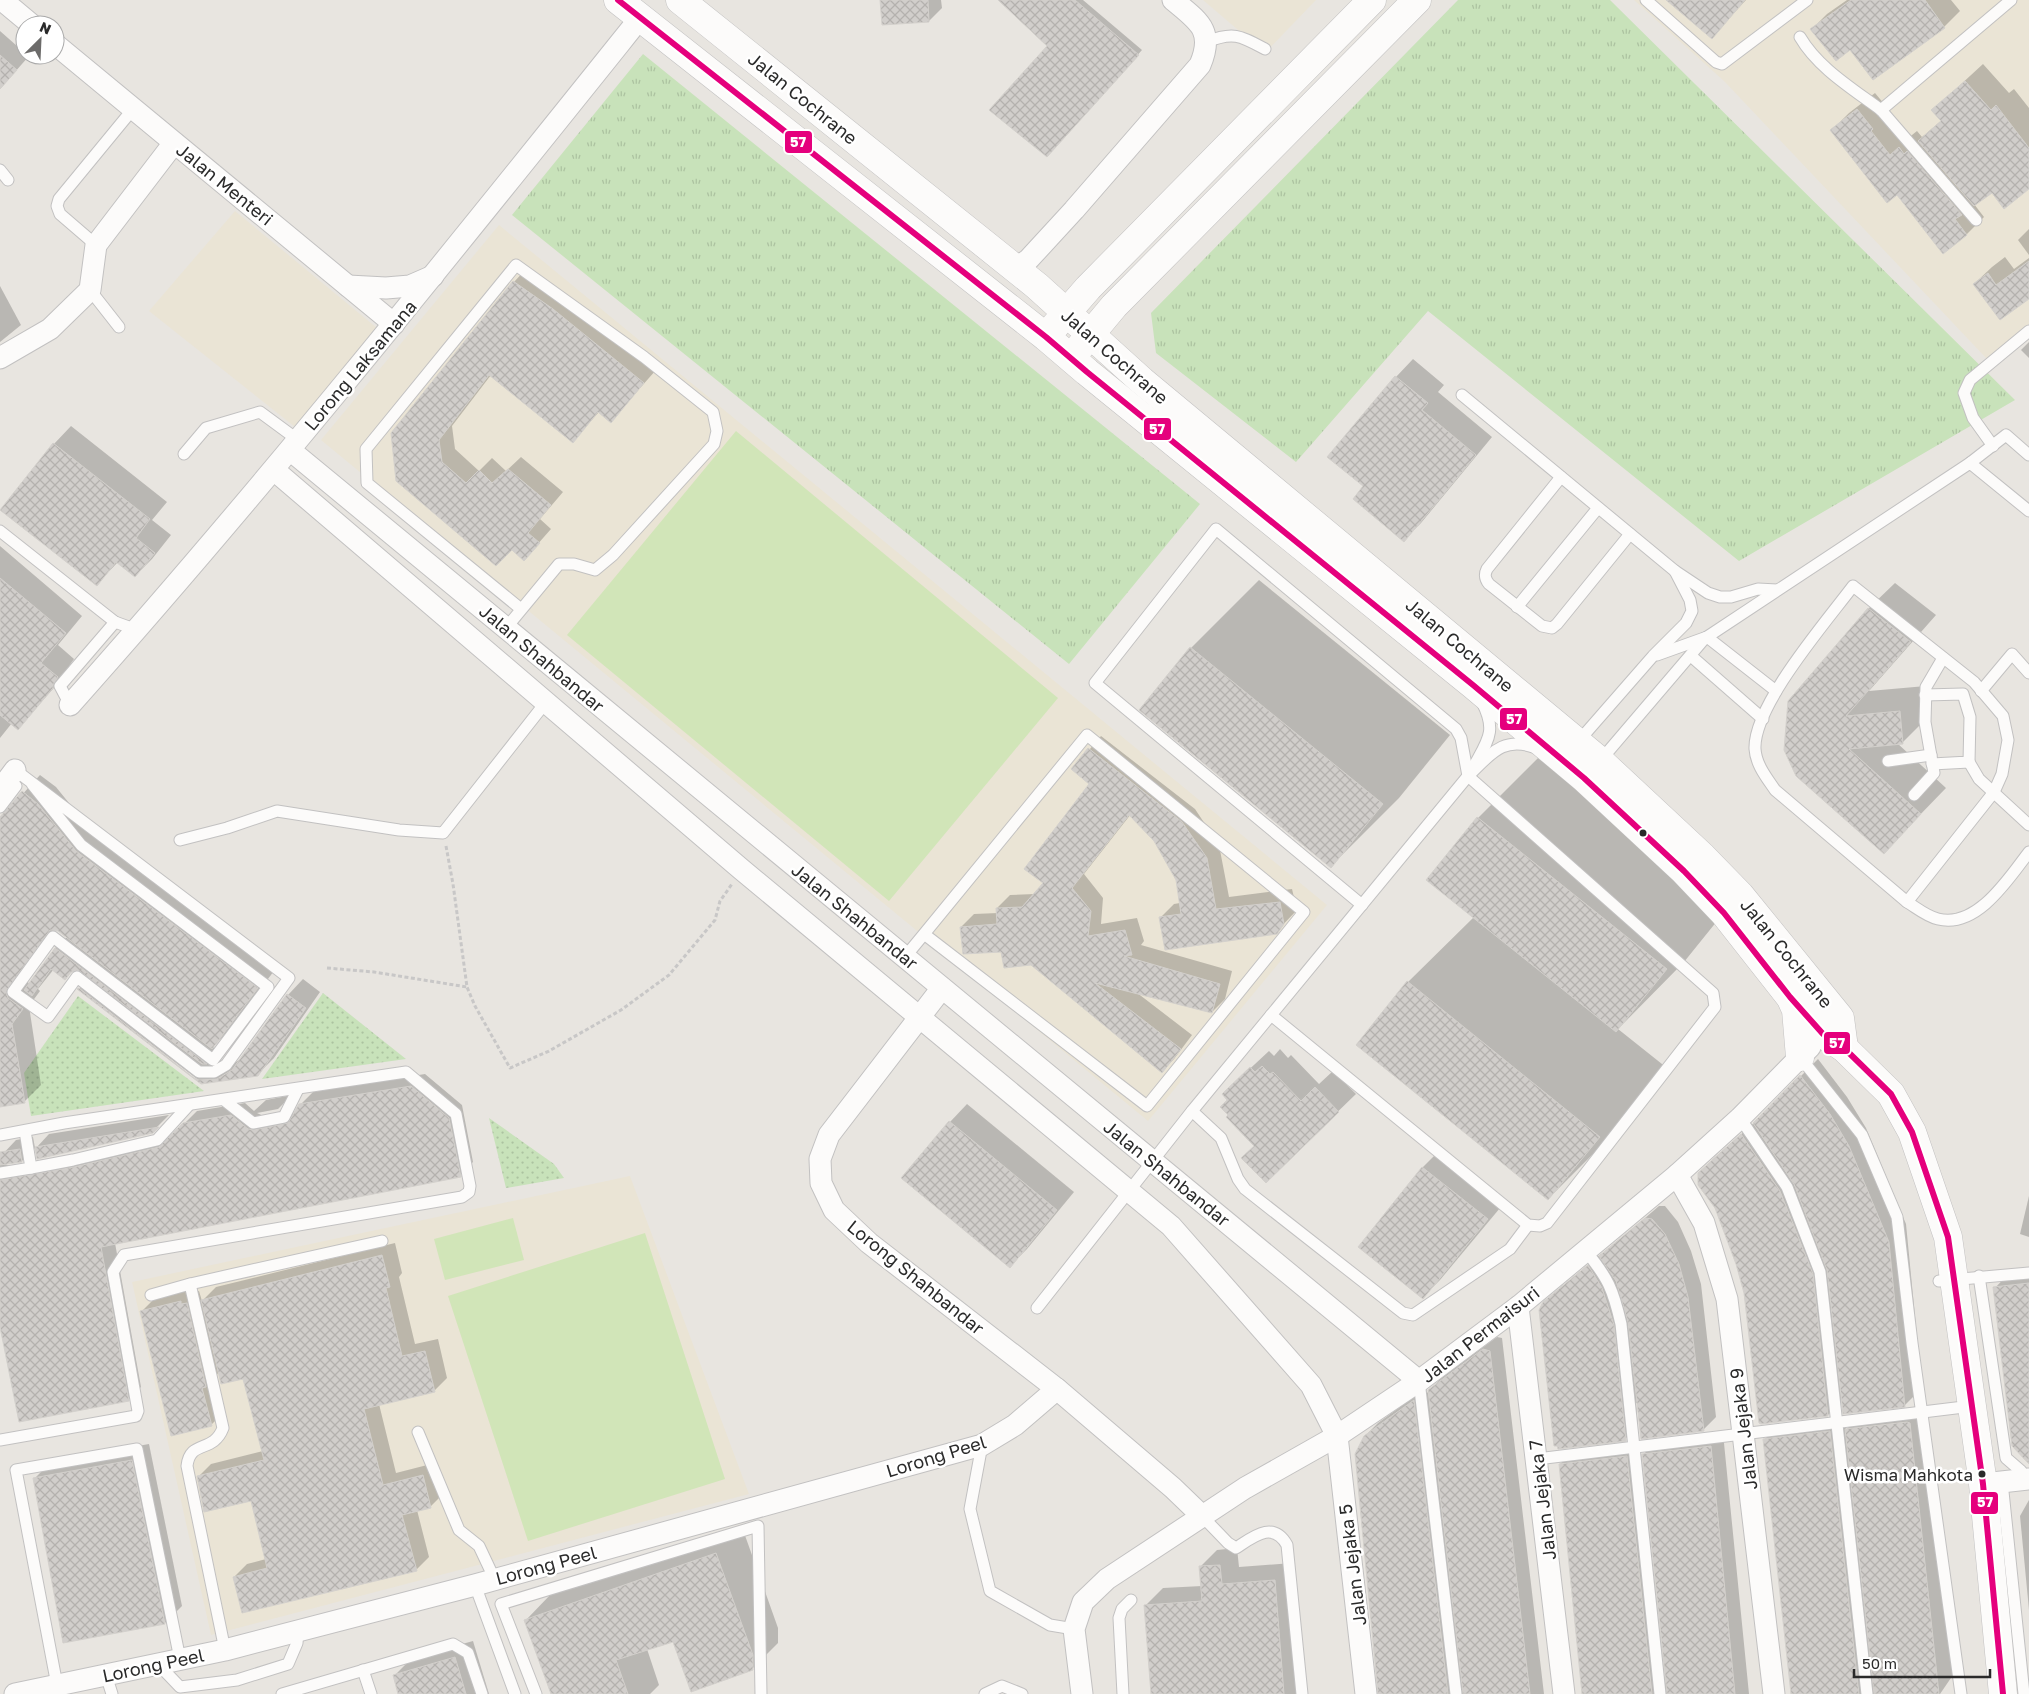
<svg xmlns="http://www.w3.org/2000/svg" width="2029" height="1694" viewBox="0 0 2029 1694" font-family="'Golos Text',sans-serif">
<style>
.education{fill:#eae4d5}
.grass{fill:url(#grass-tufts)}
.garden{fill:url(#garden-dots)}
.pitch{fill:#d1e5b8}
.shadow{fill:#0003;fill-rule:evenodd}
.building{fill:url(#building-cross-hatch);stroke:#d3d0cc}
.lines{fill:none;stroke-linecap:round;stroke-linejoin:round}
.service-casing{stroke:#c2c1c1;stroke-width:13}
.minor-casing{stroke:#c2c1c1;stroke-width:23}
.tertiary-casing{stroke:#c2c1c1;stroke-width:29}
.path{stroke:#c8c7c7;stroke-width:3;stroke-dasharray:4 2.5;stroke-linecap:butt}
.service{stroke:#fcfbfa;stroke-width:11}
.minor{stroke:#fcfbfa;stroke-width:21}
.tertiary{stroke:#fcfbfa;stroke-width:28}
.bus-1-casing{stroke:#fff;stroke-width:10}
.bus-1{stroke:#e5007d;stroke-width:6}
.bus-dot{fill:#2a2a2a;stroke:#fff;stroke-width:2}
.labels{text-anchor:middle;dominant-baseline:central;stroke-width:5;stroke-linejoin:round;paint-order:stroke}
.bus-label{font-size:17px;fill:#2a2a2a;stroke:#fff;text-anchor:end}
.street-label{font-size:18px;fill:#2a2a2a;stroke:#fff}
.line-badge{stroke:#fff;stroke-width:2}
.badge-label{font-size:14px;text-anchor:middle;font-weight:bold;fill:#fff}
</style>
<defs>
<pattern id="grass-tufts" width="24" height="20" patternUnits="userSpaceOnUse" patternTransform="scale(1.25)"><rect width="24" height="20" fill="#c8e2ba"/><path d="M3 7l-1-3M5 7V3M7 7l1-3M15 17l-1-3M17 17v-4M19 17l1-3" fill="none" stroke="#acc2a0"/></pattern>
<pattern id="garden-dots" width="8" height="8" patternUnits="userSpaceOnUse" patternTransform="scale(1.25)"><rect width="8" height="8" fill="#c8e2ba"/><path d="M2 2h.1M6 6h.1" fill="none" stroke="#acc2a0" stroke-width="1.8" stroke-linecap="round"/></pattern>
<pattern id="building-cross-hatch" width="8" height="8" patternUnits="userSpaceOnUse" patternTransform="scale(1.25)"><rect width="8" height="8" fill="#d1cecb"/><path d="M0 0l8 8M0 8l8-8" fill="none" stroke="#b4b1ae"/></pattern>
</defs>
<rect width="100%" height="100%" fill="#e8e5e0"/>
<g class="education">
<path d="M1203 0H1316L1265 53Z"/>
<path d="M1634 0H2029V324L1987 359 1725 82Z"/>
<path d="M235 211 377 328 295 427 149 311Z"/>
<path d="M499 225 1327 905 1148 1121 321 440Z"/>
<path d="M630 1176 749 1494 211 1635 132 1282Z"/>
</g>
<g class="grass">
<path d="M1458 0H1610L2015 400 1739 561 1428 311 1296 462 1156 353 1151 313Z"/>
<path d="M643 54 1200 504 1069 664 512 215Z"/>
</g>
<g class="garden">
<path d="M323 993 406 1059 262 1079Z"/>
<path d="M78 996 204 1091 31 1116 24 1073Z"/>
<path d="M489 1118 554 1164 564 1178 506 1188Z"/>
</g>
<g class="pitch">
<path d="M736 431 1058 698 889 901 567 635Z"/>
<path d="M513 1218 524 1260 445 1280 434 1239Z"/>
<path d="M645 1233 725 1479 528 1541 448 1296Z"/>
</g>
<g class="shadow">
<path d="M882 0H941L942 8 929 21Z"/>
<path d="M1009 0H1083L1142 50 1051 152 1048 46Z"/>
<path d="M1668 0H1746L1712 37Z"/>
<path d="M1847 0H1951L1960 11 1944 27 1851 48 1812 29 1827 14Z"/>
<path d="M0 31 25 53V55L29 56 0 89Z"/>
<path d="M1983 64 2009 93 2014 89 2029 108V188L1992 191 1974 204 1984 217 1966 235 1832 130 1849 113 1875 93 1890 111 1888 113 1907 139 1917 131 1922 137 1942 120 1933 110Z"/>
<path d="M2029 229V255L2018 240Z"/>
<path d="M2005 257 2014 269 2029 258V297L1974 284 1992 267Z"/>
<path d="M526 269 656 370 611 421 599 412 573 441 491 375 452 426 455 449 479 471 492 458 506 471 521 457 563 492 540 519 551 529 536 546 512 549 398 480 514 282Z"/>
<path d="M0 286 21 325 0 342Z"/>
<path d="M2029 342V358L2021 350Z"/>
<path d="M1413 359 1444 385 1438 392 1492 437 1421 523 1404 540 1365 486 1396 377Z"/>
<path d="M71 426 167 502 152 520 171 535 152 559 135 576 118 562 97 584 2 509 54 444Z"/>
<path d="M0 546 82 616 58 645 74 659 69 666 70 670 18 728 12 723 0 738Z"/>
<path d="M1259 580 1450 735 1399 798 1331 866 1191 648Z"/>
<path d="M1895 583 1936 615 1869 691 1926 686 1929 716 1903 742 1897 743 1946 788 1884 852 1790 702 1869 608Z"/>
<path d="M1101 736 1195 809 1219 845 1229 897 1292 889 1297 910 1276 932 1161 917 1174 904 1180 903 1177 879 1155 841 1131 814 1084 874 1103 898 1101 924 1137 918 1144 941 1141 945 1232 971 1225 999 1212 1012 1136 992 1192 1035 1174 1059 1162 1071 1031 964 1002 951 961 927 974 914 998 913 997 908 1010 895 1035 894 1045 883 1091 783 1073 769Z"/>
<path d="M1546 750 1734 900 1684 962 1618 1029 1667 1068 1616 1131 1548 1199 1408 982 1474 917 1428 880 1478 818Z"/>
<path d="M40 775 56 787 94 834 274 971 229 1030 213 1047 218 1051 215 1064 234 1063 241 1059 288 995 303 979 320 992 274 1058 258 1074 201 1082 79 989 91 977 82 970 75 969 65 978 54 969 38 989 40 991 29 1006 41 1085 24 1102 0 1105V819ZM54 929 58 930 67 937 55 948 30 984 25 980 22 972Z"/>
<path d="M1280 1049 1288 1058 1291 1055 1319 1084 1333 1071 1356 1094 1266 1181 1256 1146 1229 1115V1099L1241 1077 1269 1051 1274 1056Z"/>
<path d="M1818 1059 1847 1097 1866 1128 1906 1224 1922 1388 1905 1405 1844 1413 1843 1400 1828 1415 1761 1423 1746 1293 1712 1160 1755 1122Z"/>
<path d="M425 1074 462 1105 473 1162 460 1175 115 1243 141 1387 128 1400 0 1321V1157L16 1140 33 1137 35 1148 22 1161 5 1164 14 1168 88 1155 173 1135 197 1111 245 1103 254 1111 266 1100 292 1095 278 1109 257 1113 268 1118 296 1112 300 1105 313 1092Z"/>
<path d="M967 1104 1074 1192 1027 1249 1010 1266 950 1122Z"/>
<path d="M169 1115 152 1132 37 1147 49 1134Z"/>
<path d="M1440 1150 1505 1202 1440 1280 1423 1297 1359 1247 1423 1167Z"/>
<path d="M2029 1196V1237L2020 1234Z"/>
<path d="M1659 1206H1665L1678 1222 1691 1251 1701 1284 1716 1417 1703 1430 1636 1403 1638 1427 1625 1439 1544 1303 1558 1290 1601 1254 1602 1255Z"/>
<path d="M395 1243 402 1273 399 1277 415 1344 438 1339 447 1378 434 1391 379 1404 396 1473 435 1463 443 1494 430 1507 417 1510 429 1557 416 1570 234 1577 247 1564 266 1559 251 1500 198 1477 211 1464 263 1451 244 1377 219 1372 215 1377 224 1412 211 1425 141 1312 154 1299 193 1289 194 1292 199 1291 202 1301 216 1287Z"/>
<path d="M2029 1268V1456L1995 1288 2012 1270Z"/>
<path d="M1497 1337 1502 1338 1544 1694H1380L1365 1436 1378 1423 1426 1388 1427 1393 1442 1377Z"/>
<path d="M1925 1408 1953 1675 1940 1694H1793L1764 1440 1779 1424 1845 1416 1846 1430 1861 1414Z"/>
<path d="M1723 1433 1749 1694H1583L1560 1464 1573 1451 1640 1443 1665 1682 1668 1687 1644 1454 1656 1441Z"/>
<path d="M149 1444 182 1606 165 1623 34 1479 52 1461Z"/>
<path d="M2029 1500V1610L2020 1516Z"/>
<path d="M742 1527 778 1628V1643L752 1669 674 1640 647 1649 659 1685 650 1694H552L526 1620 551 1594Z"/>
<path d="M1237 1548 1239 1567 1292 1563 1302 1694H1152L1145 1606 1163 1588 1202 1586 1200 1567 1217 1550Z"/>
<path d="M473 1641 489 1694H400L394 1676 412 1658Z"/>
</g>
<g class="building">
<path d="M880 0H928L929 22 882 25Z"/>
<path d="M998 0H1075L1139 55 1047 157 989 110 1047 46Z"/>
<path d="M1666 0H1745L1712 39Z"/>
<path d="M1851 0H1925L1945 28 1873 80 1850 50 1836 61 1810 29Z"/>
<path d="M0 55 17 70 0 89Z"/>
<path d="M1965 81 1991 110 1996 105 2029 148V189L2004 209 1992 193 1974 206 1918 141 1941 121 1931 110Z"/>
<path d="M1857 109 1873 129 1871 131 1890 155 1899 147 1904 154 1907 151 1962 215 1955 219 1967 235 1943 254 1897 195 1887 203 1830 130Z"/>
<path d="M2029 261V299L2000 320 1973 284 1988 273 1996 285Z"/>
<path d="M513 281 553 309 644 383 611 423 598 412 573 443 489 375 439 440 442 462 466 483 479 470 492 483 508 469 551 505 528 533 540 543 524 561 512 550 496 566 396 481 391 433Z"/>
<path d="M1395 376 1428 403 1422 410 1476 455 1404 542 1353 499 1363 486 1327 457Z"/>
<path d="M53 443 150 519 136 538 155 553 135 577 116 562 97 586 0 510Z"/>
<path d="M0 578 66 633 41 663 58 677 53 685V688L18 730 0 715Z"/>
<path d="M1868 608 1911 642 1846 716 1900 711 1903 744 1849 749 1921 814 1884 854 1796 776 1784 750 1788 701Z"/>
<path d="M1190 647 1383 804 1331 868 1139 710Z"/>
<path d="M1088 748 1182 822 1207 858 1216 909 1280 902 1284 924 1277 934 1165 950 1159 917 1181 914 1176 880 1154 841 1129 815 1072 888 1091 911 1088 936 1125 930 1132 955 1124 956 1220 984 1212 1013 1095 983 1181 1049 1162 1073 1031 965 1004 968 1001 952 963 954 960 927 997 924 996 908 1022 907 1043 883 1024 869 1089 784 1071 769Z"/>
<path d="M22 791 38 804 76 851 258 988 212 1049 58 931 50 930 6 991 8 998 23 1009 12 1024 25 1103 0 1107V817Z"/>
<path d="M1477 817 1667 969 1616 1032 1426 880Z"/>
<path d="M55 948 207 1064H202L78 970 71 972 65 980 51 969 32 996 24 990Z"/>
<path d="M1407 981 1600 1137 1548 1200 1356 1045Z"/>
<path d="M79 988 194 1078 199 1080 217 1079 232 1070 287 994 306 1008 258 1076 201 1084 77 989Z"/>
<path d="M1262 1066 1270 1074 1273 1072 1301 1101 1315 1087 1339 1112 1266 1183 1241 1158 1254 1146 1226 1117 1228 1115 1220 1107 1227 1100 1222 1094 1250 1067 1255 1072Z"/>
<path d="M1800 1075 1830 1114 1849 1146 1889 1242 1905 1407 1843 1414 1827 1270 1794 1184 1753 1123Z"/>
<path d="M411 1086 449 1118 461 1177 101 1247 129 1401 19 1422 0 1327V1180L74 1167 159 1147 183 1123 231 1115 248 1129 254 1130 288 1123 299 1104Z"/>
<path d="M949 1121 1057 1210 1010 1268 901 1178Z"/>
<path d="M159 1127 153 1133 37 1159 35 1147Z"/>
<path d="M1741 1134 1780 1191 1813 1274 1828 1416 1761 1424 1759 1423 1744 1293 1736 1264 1715 1208 1698 1185V1173Z"/>
<path d="M20 1149 22 1162 0 1165V1152Z"/>
<path d="M1422 1167 1488 1219 1423 1299 1358 1247Z"/>
<path d="M1645 1218 1652 1219 1665 1234 1679 1264 1688 1297 1704 1431 1641 1439 1628 1322 1616 1281 1599 1256Z"/>
<path d="M382 1255 390 1287 386 1288 402 1356 425 1351 435 1392 364 1409 383 1485 423 1475 431 1508 402 1515 417 1571 242 1613 233 1577 267 1568 251 1501 204 1512 197 1476 264 1460 243 1379 221 1384 201 1300Z"/>
<path d="M1588 1265 1602 1288 1614 1325 1626 1441 1558 1449 1557 1446H1554L1539 1310 1543 1302Z"/>
<path d="M2029 1283V1464L2012 1446 1993 1287Z"/>
<path d="M181 1301V1304L187 1303 206 1387 202 1388 212 1426 171 1436 140 1311Z"/>
<path d="M1483 1349 1490 1351 1530 1694H1463L1428 1390Z"/>
<path d="M1414 1400 1448 1694H1378L1355 1454 1364 1436Z"/>
<path d="M1907 1422 1910 1423 1939 1694H1874L1845 1429Z"/>
<path d="M1830 1431 1859 1694H1791L1763 1439Z"/>
<path d="M1711 1446 1735 1694H1667L1642 1454Z"/>
<path d="M1627 1456 1652 1694H1582L1559 1464Z"/>
<path d="M132 1460 165 1624 63 1643 33 1478Z"/>
<path d="M716 1553 753 1655V1670L691 1692 673 1642 616 1660 628 1694H551L524 1620Z"/>
<path d="M1220 1565 1222 1584 1275 1580 1284 1694H1151L1144 1605 1202 1601 1199 1566Z"/>
<path d="M455 1657 466 1694H398L393 1675Z"/>
</g>
<g class="lines">
<defs>
<g id="service">
<path d="M1646 0 1716 62 1722 64 1807 0"/>
<path d="M1800 37C1818 68 1853 89 1881 110"/>
<path d="M1207 42C1233 31 1241 36 1265 49"/>
<path d="M0 170 8 180"/>
<path d="M1976 220 1881 110 2011 0"/>
<path d="M96 245 60 214 57 206 59 199 133 109"/>
<path d="M90 290 119 327"/>
<path d="M1462 395 1675 571 1708 593 1720 597H1731L1758 589 1777 590"/>
<path d="M1993 446 1973 418 1964 393 1970 380 2029 331"/>
<path d="M184 454 206 428 260 412 298 440"/>
<path d="M1970 463 2006 435 2029 455"/>
<path d="M1561 477 1487 569C1484 575 1485 579 1489 584L1542 626 1552 628 1557 624 1630 534"/>
<path d="M0 531 115 622 137 630"/>
<path d="M1853 586 1974 682 2003 716 2008 740 2002 774 1994 792 1907 902 1775 790C1767 778 1756 765 1755 749 1753 706 1826 622 1853 586Z"/>
<path d="M1517 607 1598 508"/>
<path d="M506 628 559 564H574L595 570 613 555 714 444 717 431 713 412 644 357 516 265 366 449 367 483 521 609"/>
<path d="M1707 637 1776 691"/>
<path d="M1657 655 1707 637 1970 463 2029 511"/>
<path d="M1691 656 1763 719"/>
<path d="M1981 691 2012 654 2029 673"/>
<path d="M1925 695 1963 694 1970 717 1969 762 1932 764"/>
<path d="M70 705 60 686 115 622"/>
<path d="M1577 743 1653 656 1686 623 1692 611 1690 600 1675 571"/>
<path d="M1600 761 1705 638"/>
<path d="M1888 761 1931 755"/>
<path d="M1969 762 1979 779 2029 825"/>
<path d="M1474 766C1488 740 1497 731 1482 702"/>
<path d="M15 770 23 776 289 978 226 1065 214 1072H199L77 977 48 1017 13 992 53 937 213 1060 268 987 81 845 32 784"/>
<path d="M1914 795 1934 773 1925 722 1926 687 1943 658"/>
<path d="M0 807 16 786"/>
<path d="M180 840 227 828 277 811 399 830 443 833 546 702"/>
<path d="M1907 902C1917 908 1926 916 1938 919 1977 929 2009 878 2029 852"/>
<path d="M905 957 924 934 1087 735 1304 912 1147 1106 924 934"/>
<path d="M1271 1015 1528 1225 1540 1226 1547 1223 1715 1007 1713 993 1468 776 1461 738 1456 729 1216 529 1095 683 1362 905"/>
<path d="M1800 1057 1862 1135 1897 1217 1912 1343 1961 1694"/>
<path d="M224 1100 253 1123 284 1117 298 1089"/>
<path d="M1192 1111 1221 1138 1238 1179 1245 1189 1403 1313 1413 1315 1510 1249 1528 1225"/>
<path d="M1740 1118 1787 1187 1820 1272 1867 1694"/>
<path d="M0 1135 64 1123 406 1072 456 1114 470 1186 469 1192 462 1197 124 1255 113 1272 138 1411 136 1416 0 1440"/>
<path d="M31 1168 73 1160 157 1140 188 1106"/>
<path d="M0 1173 31 1168 25 1131"/>
<path d="M1585 1250C1608 1278 1613 1289 1621 1324L1660 1694"/>
<path d="M1979 1276 2006 1458 2021 1471 2022 1479"/>
<path d="M1939 1281 2029 1273"/>
<path d="M190 1284 223 1428C213 1454 190 1439 187 1466L225 1650"/>
<path d="M151 1295 190 1284 382 1241"/>
<path d="M1037 1308 1192 1111 1468 776C1490 755 1503 735 1536 748"/>
<path d="M1419 1381 1456 1694"/>
<path d="M418 1432 459 1530 479 1546 495 1580"/>
<path d="M982 1445 970 1509 990 1591 1050 1625 1074 1629"/>
<path d="M1537 1459 1972 1406"/>
<path d="M2002 1482 2024 1694"/>
<path d="M1201 1515 1228 1543 1236 1548C1253 1537 1273 1520 1287 1545L1302 1694"/>
<path d="M475 1585 515 1694"/>
<path d="M158 1664 180 1687 237 1680 288 1664 297 1643 298 1631"/>
<path d="M363 1670 371 1694"/>
<path d="M106 1675 112 1694"/>
<path d="M57 1685 16 1470 137 1449 180 1659"/>
<path d="M282 1694 453 1644 468 1653 482 1694"/>
<path d="M536 1694 501 1604 758 1526 761 1694"/>
<path d="M985 1694 1002 1686 1022 1694"/>
<path d="M1123 1694 1119 1618 1122 1609 1131 1600"/>
</g>
<g id="minor">
<path d="M2 0 32 25"/>
<path d="M55 44 394 324"/>
<path d="M1015 269 1028 260 1074 210 1200 65C1215 30 1198 21 1173 0"/>
<path d="M348 286 386 288 410 286 433 276"/>
<path d="M0 358 50 329 90 290 96 245 174 143"/>
<path d="M290 450 1419 1381"/>
<path d="M274 470 741 869 1171 1226 1311 1385 1337 1436 1366 1694"/>
<path d="M70 705C268 483 454 250 640 18"/>
<path d="M0 790 15 770"/>
<path d="M942 988 829 1135 820 1159 821 1183 834 1210 869 1243 1057 1389 1173 1488 1201 1515"/>
<path d="M1677 1175 1704 1223 1727 1299 1774 1694"/>
<path d="M1518 1307 1564 1694"/>
<path d="M1983 1484 2029 1479"/>
<path d="M15 1694 225 1650 475 1585 982 1445 1015 1425 1057 1389"/>
<path d="M1082 1694 1074 1629 1083 1602 1107 1579 1245 1488 1337 1436 1419 1381 1518 1307 1677 1175 1740 1118 1810 1047"/>
</g>
<g id="tertiary">
<path d="M618 0 1046 337 1087 372 1473 685 1584 778 1684 871 1724 913 1790 997 1823 1034 1844 1048 1891 1094 1912 1132 1948 1237 1983 1484 2003 1694"/>
<path d="M680 0 1037 286 1142 381 1600 761 1702 856 1740 895 1840 1018 1844 1048"/>
<path d="M1055 326 1088 288 1372 0"/>
<path d="M1079 348 1114 306 1417 0"/>
<path d="M1792 1001 1796 1010 1800 1057"/>
</g>
</defs>
<use href="#service" class="service-casing"/>
<use href="#minor" class="minor-casing"/>
<use href="#tertiary" class="tertiary-casing"/>
<g class="path">
<path d="M446 846 453 884 467 987 475 1006 510 1068 549 1051 621 1010 669 975 715 920 720 901 732 884"/>
<path d="M327 968 374 972 467 987"/>
</g>
<use href="#service" class="service"/>
<use href="#minor" class="minor"/>
<use href="#tertiary" class="tertiary"/>
<defs>
<path id="bus-1" d="M618 0 1046 337 1087 372 1473 685 1584 778 1684 871 1724 913 1790 997 1823 1034 1844 1048 1891 1094 1912 1132 1948 1237 1983 1484 2003 1694"/>
</defs>
<use href="#bus-1" class="bus-1-casing"/>
<use href="#bus-1" class="bus-1"/>
</g>
<g class="bus-dot">
<circle cx="1643" cy="833" r="4.5"/>
<circle cx="1982" cy="1474" r="4.5"/>
</g>
<g class="labels">
<g class="bus-label">
<text x="1973" y="1474">Wisma Mahkota</text>
</g>
<g class="street-label">
<text transform="translate(803 98) rotate(39)">Jalan Cochrane</text>
<text transform="translate(225 184) rotate(39)">Jalan Menteri</text>
<text transform="translate(1115 356) rotate(41)">Jalan Cochrane</text>
<text transform="translate(360 365) rotate(-50)">Lorong Laksamana</text>
<text transform="translate(1460 645) rotate(40)">Jalan Cochrane</text>
<text transform="translate(542 658) rotate(40)">Jalan Shahbandar</text>
<text transform="translate(855 916) rotate(39)">Jalan Shahbandar</text>
<text transform="translate(1787 953) rotate(51)">Jalan Cochrane</text>
<text transform="translate(1167 1173) rotate(39)">Jalan Shahbandar</text>
<text transform="translate(916 1277) rotate(39)">Lorong Shahbandar</text>
<text transform="translate(1480 1334) rotate(-38)">Jalan Permaisuri</text>
<text transform="translate(1743 1429) rotate(-97)">Jalan Jejaka 9</text>
<text transform="translate(936 1456) rotate(-17)">Lorong Peel</text>
<text transform="translate(1542 1500) rotate(-97)">Jalan Jejaka 7</text>
<text transform="translate(546 1565) rotate(-15)">Lorong Peel</text>
<text transform="translate(1352 1565) rotate(-97)">Jalan Jejaka 5</text>
<text transform="translate(153 1665) rotate(-12)">Lorong Peel</text>
</g>
</g>
<g class="line-badge">
<rect x="784" y="130" width="29" height="24" rx="5" fill="#e5007d"/>
<rect x="1143" y="417" width="29" height="24" rx="5" fill="#e5007d"/>
<rect x="1499" y="707" width="29" height="24" rx="5" fill="#e5007d"/>
<rect x="1823" y="1031" width="28" height="24" rx="5" fill="#e5007d"/>
<rect x="1970" y="1491" width="29" height="24" rx="5" fill="#e5007d"/>
</g>
<g class="badge-label">
<text x="798" y="147">57</text>
<text x="1157" y="434">57</text>
<text x="1514" y="724">57</text>
<text x="1837" y="1048">57</text>
<text x="1985" y="1507">57</text>
</g>
<g transform="translate(40 40) rotate(24)"><circle r="24" fill="#ffffff" stroke="#aaaaaa"/>
<path d="M0-4L9 19L0 12L-9 19Z" fill="#6c6b6a"/>
<text y="-8" font-size="14" font-weight="bold" text-anchor="middle" fill="#2a2a2a">N</text>
</g>
<path d="M1854 1669v8h136v-8" fill="none" stroke="#2a2a2a" stroke-width="2.5"/>
<text x="1862" y="1669" font-size="15" fill="#2a2a2a" stroke="#ffffff" stroke-width="4" paint-order="stroke">50 m</text>
</svg>
